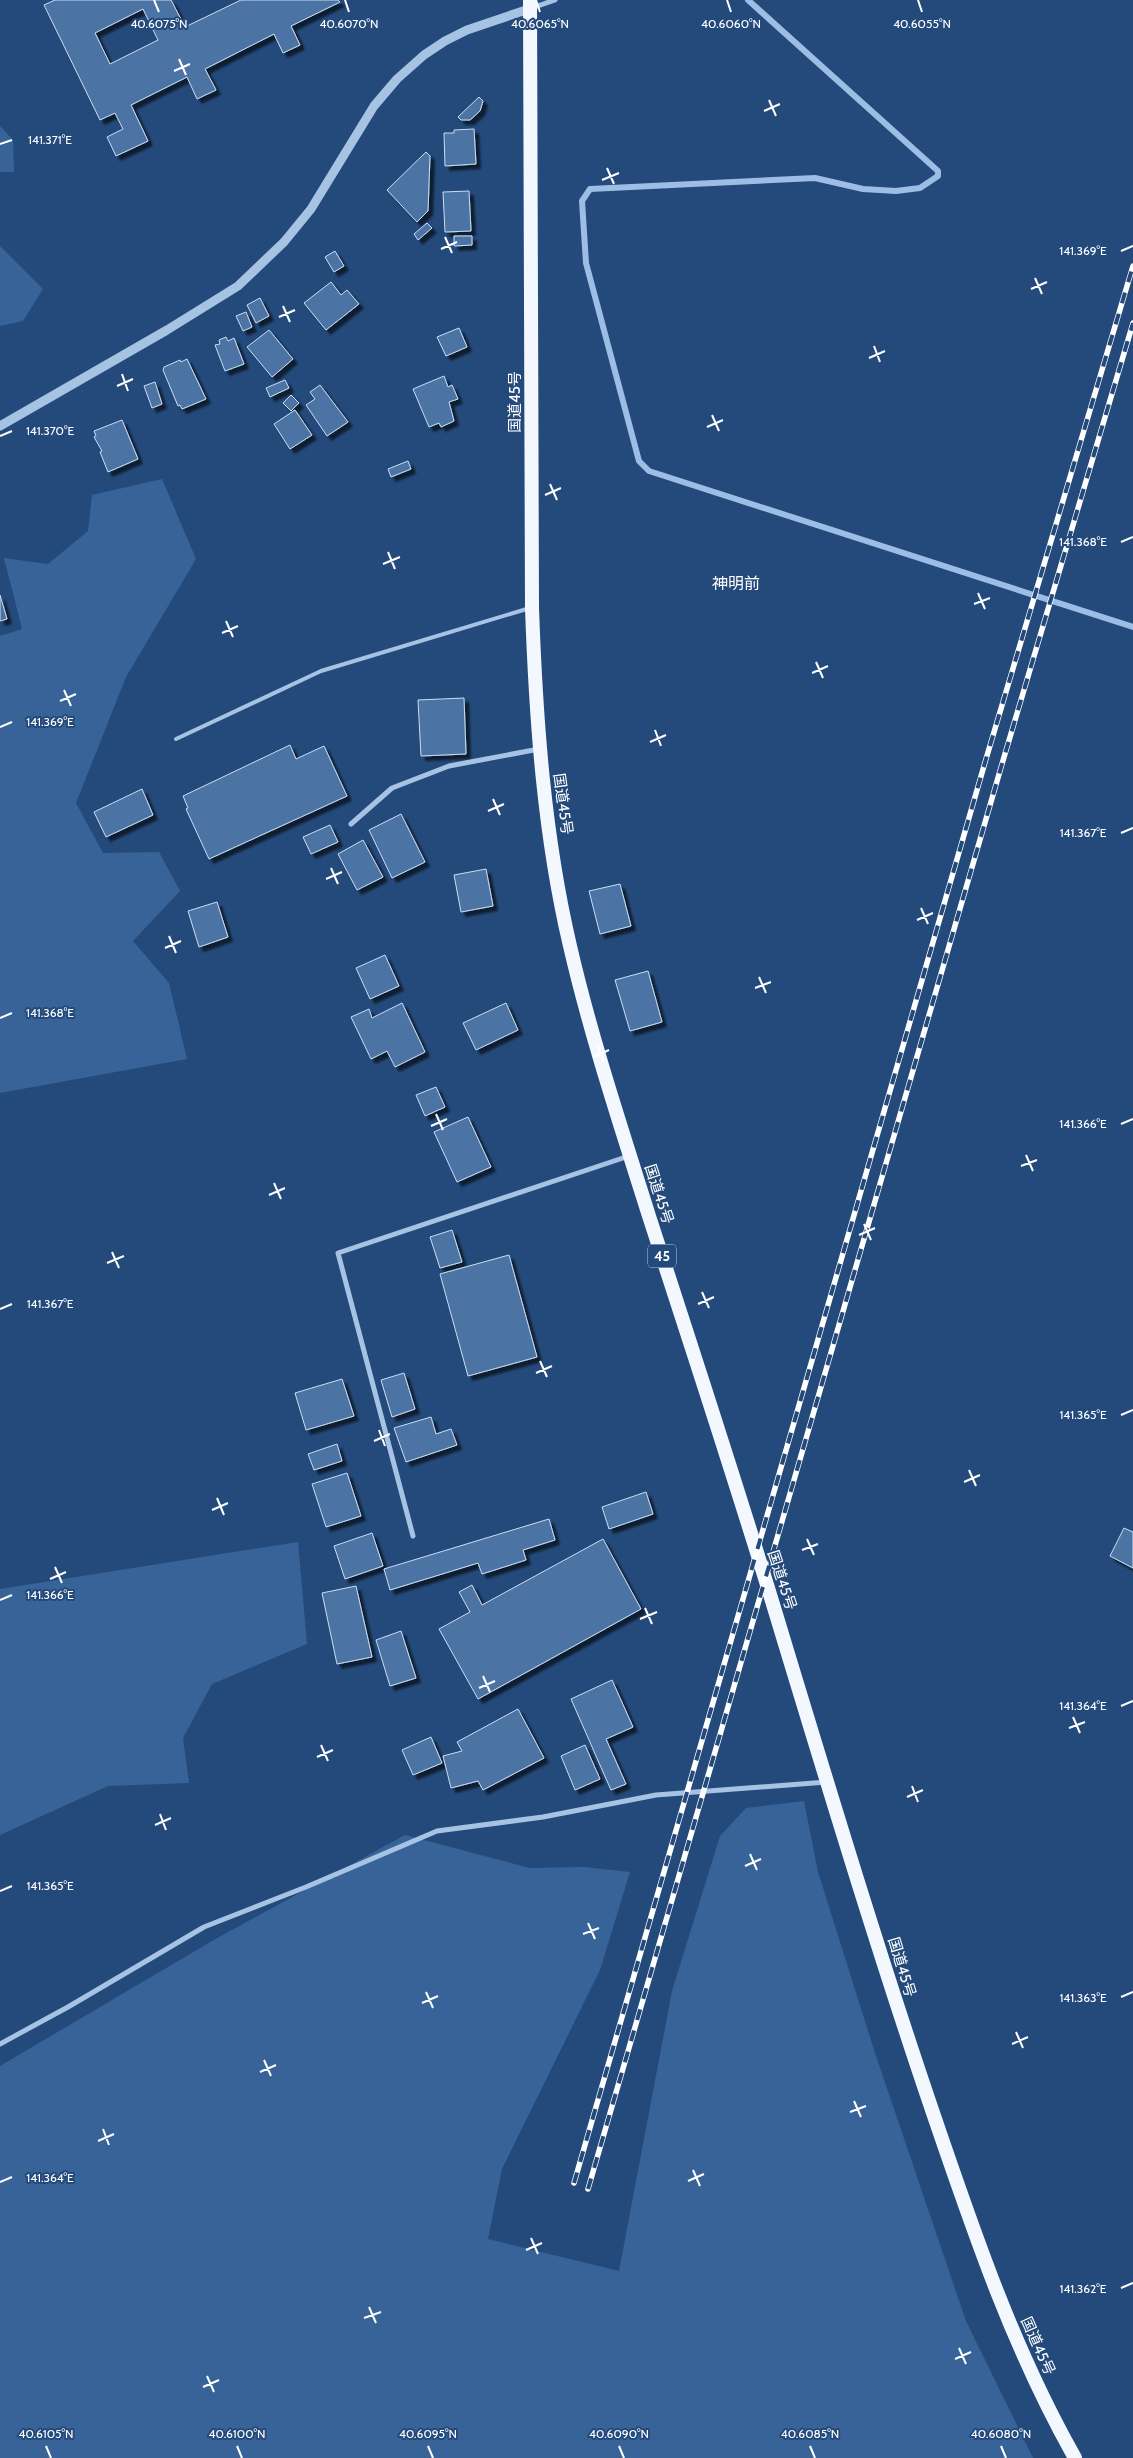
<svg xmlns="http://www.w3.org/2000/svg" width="1133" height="2458" viewBox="0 0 1133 2458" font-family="Cabin,'Noto Sans JP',sans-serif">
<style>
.green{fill:#386398}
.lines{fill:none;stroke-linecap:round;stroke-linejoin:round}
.stream{stroke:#9cbee5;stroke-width:6}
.building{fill:#4c73a3;stroke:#caddf4;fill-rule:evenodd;filter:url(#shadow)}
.service{stroke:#a7c3e4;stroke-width:4}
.minor{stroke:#a7c3e4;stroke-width:5}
.tertiary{stroke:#a7c3e4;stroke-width:9}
.trunk{stroke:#f3f8fe;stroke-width:14}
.rail-casing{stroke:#fff;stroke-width:5.5}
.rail{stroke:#244a7b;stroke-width:4;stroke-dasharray:11;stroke-linecap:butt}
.ticks{fill:none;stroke:#fff;stroke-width:2}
.labels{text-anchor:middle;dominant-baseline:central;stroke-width:4;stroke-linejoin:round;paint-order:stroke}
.shield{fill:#244a7b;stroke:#bdc9d7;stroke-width:1}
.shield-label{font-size:14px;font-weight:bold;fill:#fff}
.street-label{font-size:15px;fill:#fff;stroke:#244a7b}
.neighbourhood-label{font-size:16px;fill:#fff;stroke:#244a7b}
.ticks-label{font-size:12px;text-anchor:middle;fill:#fff;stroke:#244a7b;stroke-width:4;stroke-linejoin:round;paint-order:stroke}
</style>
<defs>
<filter id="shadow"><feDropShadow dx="4.5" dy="4.5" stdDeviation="1" flood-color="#0009"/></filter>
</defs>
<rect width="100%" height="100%" fill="#244a7b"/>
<g class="green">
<path d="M0 126 13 140 14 172H0Z"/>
<path d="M0 246 43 289 23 321 0 326Z"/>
<path d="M162 479 196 559 126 677 76 803 103 853 159 852 180 891 133 941 169 983 187 1059 0 1093V636L22 629 4 558 48 564 88 531 92 495Z"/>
<path d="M298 1542 307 1644 212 1684 183 1738 189 1783 108 1786 0 1835V1589Z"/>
<path d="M804 1801 818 1872 875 2053 966 2321 1033 2458H0V2066L212 1941 405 1835 530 1868 584 1867 630 1872 600 1970 502 2169 488 2239 619 2271 672 1991 720 1836 746 1808Z"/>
</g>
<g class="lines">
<path class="stream" d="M748 0 938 171V176L920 188 896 191 863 189 815 178 590 189 582 201 586 263 639 461 649 471 1133 627"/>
</g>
<g class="building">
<path d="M55 0H171L185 27 241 0H338L340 2 291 26 300 45 283 53 274 34 205 69 216 90 197 99 187 77 131 105 148 141 116 156 107 137 123 129 115 113 100 120 44 5ZM143 9 158 40 110 64 95 33Z"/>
<path d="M479 97 483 101 480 111 470 120H461L458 117Z"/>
<path d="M474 129 476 164 445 166 444 133H454V130Z"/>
<path d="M426 152 430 156 428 211 417 222 387 190Z"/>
<path d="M469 191 471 231 445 232 443 192Z"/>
<path d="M427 223 432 228 418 240 414 234Z"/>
<path d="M454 236H472V245L454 246Z"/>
<path d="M335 251 344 266 334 272 325 257Z"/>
<path d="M331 282 341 295 347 290 359 304 326 330 304 303Z"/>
<path d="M260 298 269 316 256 323 247 305Z"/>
<path d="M246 312 252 327 243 331 236 316Z"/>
<path d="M459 328 467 347 446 356 437 337Z"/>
<path d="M269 330 293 359 272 377 247 347Z"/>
<path d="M226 337 228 341 234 338 244 364 225 371 215 345 220 344 219 340Z"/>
<path d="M187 359 206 399 182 409 180 405 178 406 163 370 164 367 180 360 181 362Z"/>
<path d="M444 376 448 387 452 385 458 399 449 402 454 421 441 427 439 423 429 427 413 389Z"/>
<path d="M285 380 289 388 270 397 266 388Z"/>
<path d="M155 382 162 404 152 408 144 386Z"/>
<path d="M320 385 348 422 327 436 306 405 315 399 310 392Z"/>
<path d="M291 395 299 403 291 411 283 403Z"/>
<path d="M295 410 312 435 290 449 274 424Z"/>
<path d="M122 420 138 459 108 472 100 452 102 451 94 437 96 436 94 431Z"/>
<path d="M408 461 411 469 391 477 388 469Z"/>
<path d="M0 595 7 619 0 621Z"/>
<path d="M464 698 466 754 421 756 418 700Z"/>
<path d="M290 745 296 759 324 746 347 796 209 859 186 809 188 808 183 796Z"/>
<path d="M142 789 153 815 106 837 94 812Z"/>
<path d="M401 814 425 862 392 878 369 830Z"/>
<path d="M330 825 338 842 311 854 303 837Z"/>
<path d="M363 840 383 877 357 890 338 854Z"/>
<path d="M486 869 493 906 461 912 454 875Z"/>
<path d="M620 884 631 926 600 934 589 891Z"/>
<path d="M217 902 228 937 199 947 188 911Z"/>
<path d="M385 955 399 986 370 999 356 968Z"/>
<path d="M648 971 662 1022 630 1031 615 980Z"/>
<path d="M402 1003 425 1052 395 1067 387 1051 371 1059 351 1017 369 1009 372 1018Z"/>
<path d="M506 1003 518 1030 476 1050 463 1023Z"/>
<path d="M436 1087 445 1107 425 1116 416 1095Z"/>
<path d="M468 1117 491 1167 457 1182 434 1132Z"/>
<path d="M452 1230 462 1262 440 1268 430 1237Z"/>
<path d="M509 1255 537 1357 468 1376 440 1274Z"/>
<path d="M404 1373 415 1409 392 1417 381 1380Z"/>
<path d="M342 1379 354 1416 306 1430 295 1393Z"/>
<path d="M431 1417 436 1434 451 1429 457 1445 406 1462 394 1428Z"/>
<path d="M337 1444 342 1461 314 1470 308 1454Z"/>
<path d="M347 1473 361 1516 326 1527 312 1484Z"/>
<path d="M646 1492 653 1514 609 1529 602 1507Z"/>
<path d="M549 1519 555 1540 523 1550 526 1560 482 1574 478 1563 390 1590 384 1569Z"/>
<path d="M1124 1528 1133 1532V1568L1110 1556Z"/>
<path d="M372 1533 383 1566 345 1579 334 1546Z"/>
<path d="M603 1539 641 1609 478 1699 439 1629 470 1612 459 1592 472 1585 482 1605Z"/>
<path d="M356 1586 372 1657 337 1664 322 1593Z"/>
<path d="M401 1631 416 1678 390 1686 376 1640Z"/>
<path d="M612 1680 633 1727 606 1739 626 1784 611 1790 571 1699Z"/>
<path d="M518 1709 544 1758 483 1790 478 1781 451 1788 443 1756 462 1751 457 1742Z"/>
<path d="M431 1737 442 1763 413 1775 402 1750Z"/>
<path d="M585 1745 600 1779 575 1790 561 1756Z"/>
</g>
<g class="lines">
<path class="service" d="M176 739 321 671 530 608"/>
<g class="minor">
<path d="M532 8 555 0"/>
<path d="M351 824 392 788 449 766 539 749"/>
<path d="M413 1536 338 1253 629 1156"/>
<path d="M0 2044 68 2007 204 1927 306 1887 437 1831 543 1817 656 1795 827 1782"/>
</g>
<path class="tertiary" d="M0 426 167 330 238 286 284 242 311 209 374 106 397 79 424 55 445 41 467 30 529 9"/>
<path class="trunk" d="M530 0 532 608C536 721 544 835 570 946 591 1037 621 1127 649 1216 694 1355 740 1494 782 1634 830 1792 878 1951 931 2107 972 2227 1012 2347 1075 2458"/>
<defs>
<g id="rail">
<path d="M574 2183 986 759 1133 266"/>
<path d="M588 2189 1002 764 1133 323"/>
</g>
</defs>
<use href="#rail" class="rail-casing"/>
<use href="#rail" class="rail"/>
</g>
<path class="ticks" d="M154 0 159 12M345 0 349 12M536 0 540 12M727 0 731 12M918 0 922 12M179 59 186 75M174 71 190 64M769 100 776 116M764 111 780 104M0 144 12 140M607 168 614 184M602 180 619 173M445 237 452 253M441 249 457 242M1121 251 1133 246M1035 278 1042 294M1031 289 1047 282M283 306 290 322M279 317 295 310M874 346 880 362M869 358 885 351M122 374 128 391M117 386 133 379M712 415 719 431M707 427 723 420M0 436 12 431M550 484 557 500M545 495 561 488M1121 542 1133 537M388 552 395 569M383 564 400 557M978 593 985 609M974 604 990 598M226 621 233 637M222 633 238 626M816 662 823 678M812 673 828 666M64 690 71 706M60 701 76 694M0 727 12 722M655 730 661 746M650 742 666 735M493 799 500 815M488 811 504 804M1121 833 1133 828M331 868 338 884M326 879 342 872M921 908 928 924M917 920 933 913M169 936 176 953M165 948 181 941M759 977 766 993M755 988 771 982M0 1018 12 1013M598 1046 604 1062M593 1057 609 1050M436 1114 443 1130M1121 1124 1133 1119M431 1126 447 1119M1026 1155 1033 1171M1021 1166 1037 1160M274 1183 281 1199M269 1195 285 1188M864 1224 871 1240M859 1235 875 1228M112 1252 119 1268M107 1263 124 1256M702 1292 709 1308M698 1304 714 1297M0 1309 12 1304M540 1361 547 1377M536 1373 552 1366M1121 1415 1133 1410M379 1430 385 1446M374 1441 390 1434M969 1470 976 1486M964 1482 980 1475M217 1498 224 1515M212 1510 228 1503M807 1539 814 1555M802 1550 818 1544M55 1567 62 1583M50 1579 66 1572M0 1600 12 1595M645 1608 652 1624M640 1619 657 1612M483 1676 490 1692M479 1688 495 1681M1121 1706 1133 1701M1073 1717 1080 1733M1069 1728 1085 1722M321 1745 328 1761M317 1757 333 1750M912 1786 918 1802M907 1797 923 1790M160 1814 166 1830M155 1825 171 1818M750 1854 757 1870M745 1866 761 1859M0 1891 12 1886M588 1923 595 1939M583 1934 599 1928M426 1992 433 2008M1121 1997 1133 1992M422 2003 438 1996M1016 2032 1023 2048M1012 2044 1028 2037M264 2060 271 2076M260 2072 276 2065M854 2101 861 2117M850 2112 866 2106M103 2129 109 2145M98 2141 114 2134M693 2170 700 2186M688 2181 704 2174M0 2182 12 2177M531 2238 538 2254M526 2250 542 2243M1121 2288 1133 2283M369 2307 376 2323M364 2318 381 2312M959 2348 966 2364M955 2359 971 2352M207 2376 214 2392M203 2387 219 2380M46 2446 51 2458M237 2446 242 2458M428 2446 433 2458M619 2446 624 2458M810 2446 815 2458M1001 2446 1006 2458"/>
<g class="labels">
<rect class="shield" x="648" y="1244.5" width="28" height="23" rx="4"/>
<g class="shield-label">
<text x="662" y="1256">45</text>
</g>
<g class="street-label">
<text transform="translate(515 402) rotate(-90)">国道45号</text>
<text transform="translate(563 804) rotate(82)">国道45号</text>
<text transform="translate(659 1194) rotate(72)">国道45号</text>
<text transform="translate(782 1580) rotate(72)">国道45号</text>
<text transform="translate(902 1967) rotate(73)">国道45号</text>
<text transform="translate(1038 2346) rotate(66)">国道45号</text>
</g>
<g class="neighbourhood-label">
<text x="736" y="583">神明前</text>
</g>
</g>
<g class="ticks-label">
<text x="159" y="28">40.6075°N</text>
<text x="349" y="28">40.6070°N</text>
<text x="540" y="28">40.6065°N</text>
<text x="731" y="28">40.6060°N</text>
<text x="922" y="28">40.6055°N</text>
<text x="50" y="144">141.371°E</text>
<text x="1083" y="255">141.369°E</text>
<text x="50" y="435">141.370°E</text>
<text x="1083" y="546">141.368°E</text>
<text x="50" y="726">141.369°E</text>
<text x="1083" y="837">141.367°E</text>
<text x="50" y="1017">141.368°E</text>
<text x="1083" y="1128">141.366°E</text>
<text x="50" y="1308">141.367°E</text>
<text x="1083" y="1419">141.365°E</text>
<text x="50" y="1599">141.366°E</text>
<text x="1083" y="1710">141.364°E</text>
<text x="50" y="1890">141.365°E</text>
<text x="1083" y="2002">141.363°E</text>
<text x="50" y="2182">141.364°E</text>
<text x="1083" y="2293">141.362°E</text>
<text x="46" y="2438">40.6105°N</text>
<text x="237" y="2438">40.6100°N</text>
<text x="428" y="2438">40.6095°N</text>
<text x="619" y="2438">40.6090°N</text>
<text x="810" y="2438">40.6085°N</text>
<text x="1001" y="2438">40.6080°N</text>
</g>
</svg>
